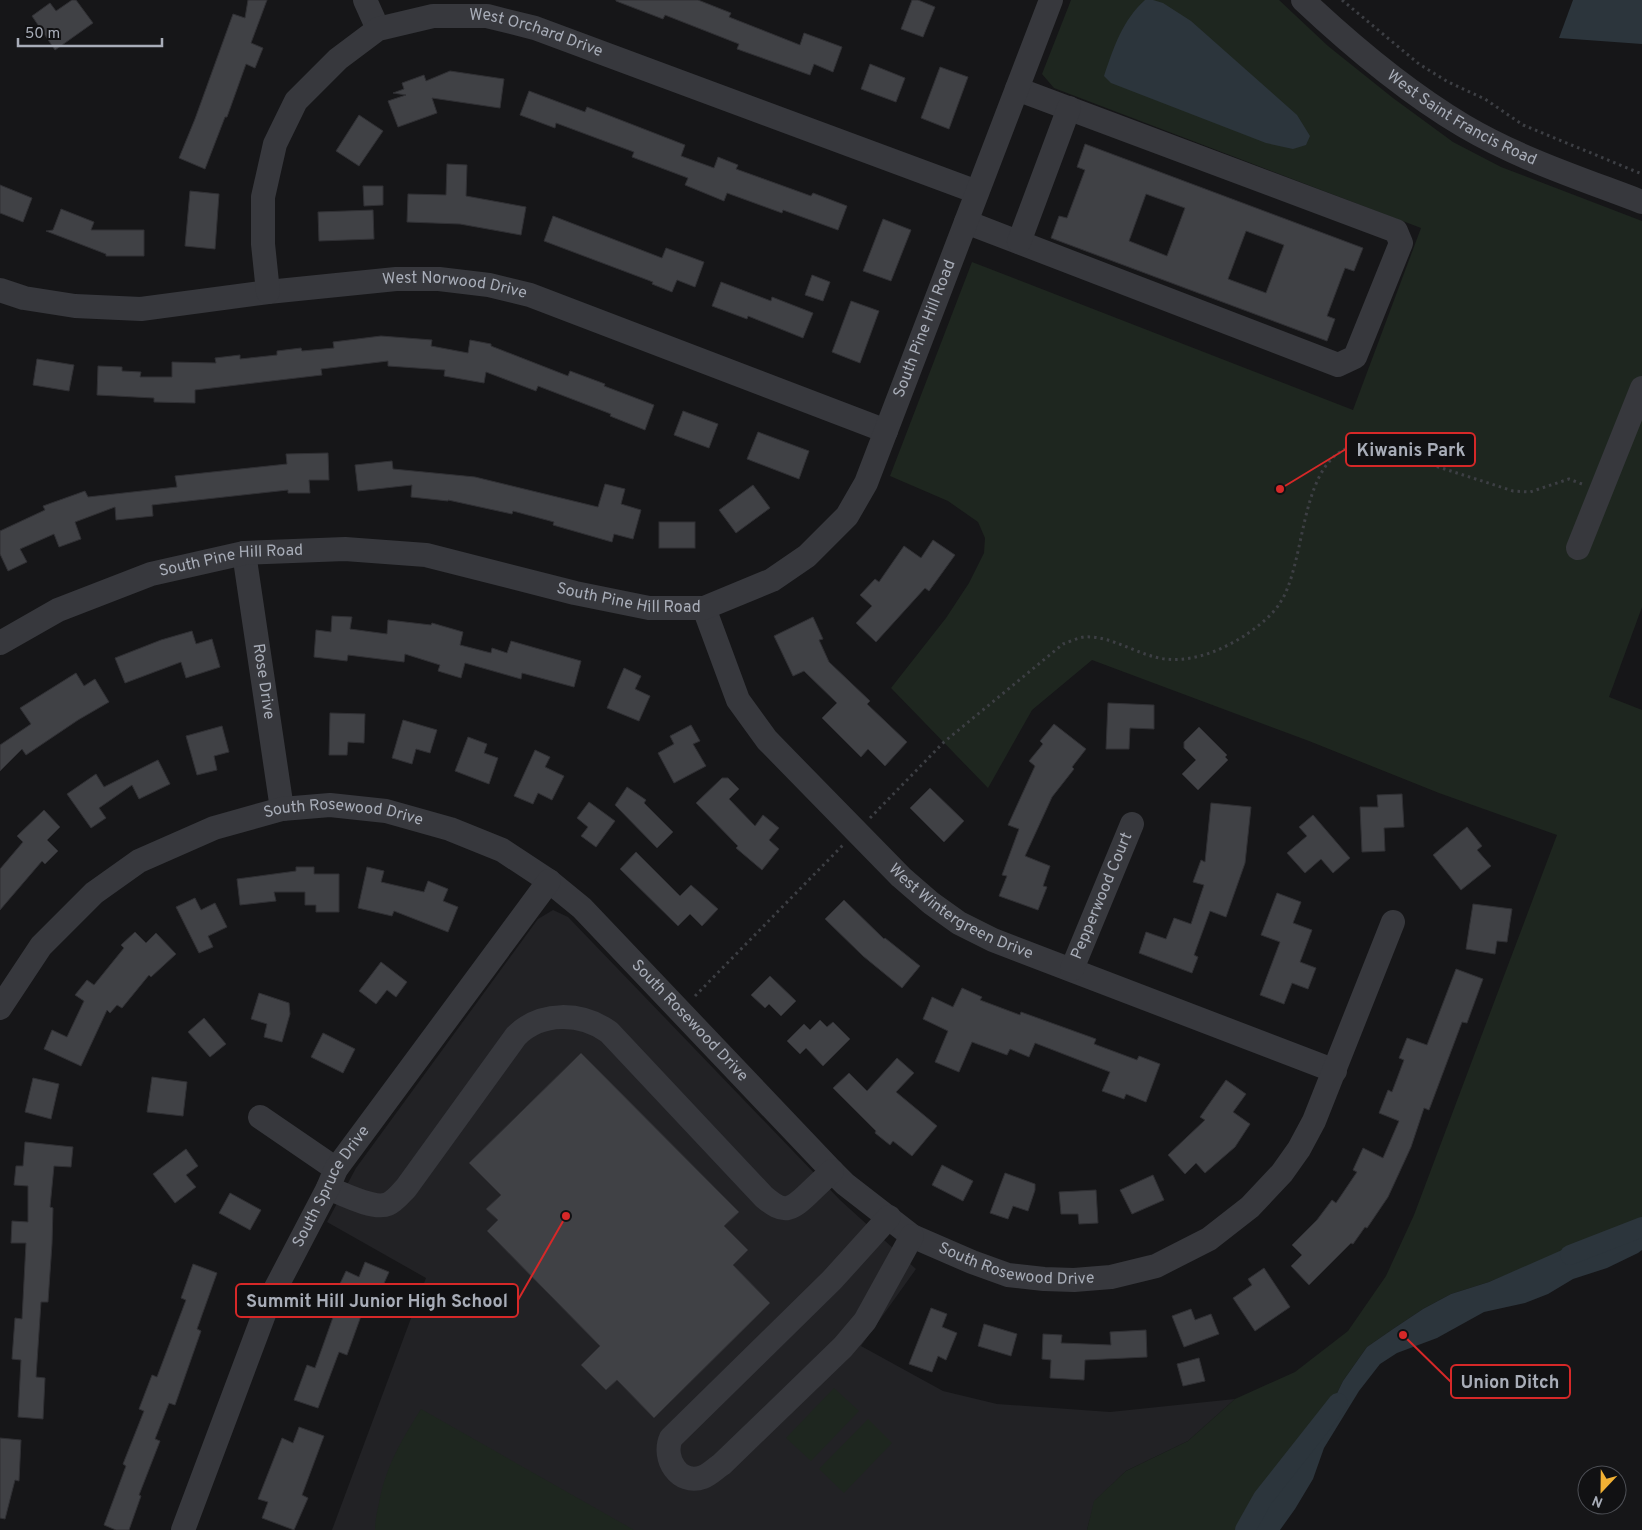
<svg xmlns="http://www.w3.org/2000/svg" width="1642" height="1530" viewBox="0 0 1642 1530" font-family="Overpass,sans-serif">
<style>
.built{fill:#222225}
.green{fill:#1e261f}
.water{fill:#2c353c}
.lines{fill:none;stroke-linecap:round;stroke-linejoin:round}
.canal{stroke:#2c353c;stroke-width:20}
.building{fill:#404145;stroke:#303034;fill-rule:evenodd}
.path{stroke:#3d3f44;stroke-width:3;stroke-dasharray:2.5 4;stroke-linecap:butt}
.minor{stroke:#37383d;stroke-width:24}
.labels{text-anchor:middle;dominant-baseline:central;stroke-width:4;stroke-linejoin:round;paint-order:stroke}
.street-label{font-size:16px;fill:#a8adb8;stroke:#111113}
.leader{fill:none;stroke:#d62828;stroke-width:2}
.callout-dot{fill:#d62828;stroke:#111113;stroke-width:2}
.callout{fill:#111113;stroke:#d62828;stroke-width:2}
.callout-label{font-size:18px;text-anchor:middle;font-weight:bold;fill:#a8adb8}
</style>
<rect width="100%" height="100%" fill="#161618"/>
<path class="built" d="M553 910 568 917 840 1200 916 1269 861 1346 943 1391 997 1404 1110 1412 1235 1399 1188 1441 1126 1471 1095 1501 1087 1530H332L426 1278 327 1222 356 1168 538 919Z"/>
<g class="green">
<path d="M1071 0H1279L1328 46 1393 98 1453 142 1501 167 1642 221V607L1609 697 1642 710V1229L1624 1241 1603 1245 1513 1272 1489 1282 1451 1294 1423 1309 1393 1329 1367 1347 1343 1381 1316 1436 1307 1450 1242 1530H1087L1094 1501 1126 1471 1188 1441 1235 1399 1295 1372 1348 1331 1386 1276 1414 1215 1557 835 1439 793 1309 741 1092 660 1032 710 988 788 891 688 946 618 969 583 984 553 985 538 978 522 948 501 890 476 972 262 1353 410 1421 228 1054 88 1042 74Z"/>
<path d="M834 1388 859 1411 811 1461 786 1438Z"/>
<path d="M421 1409 634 1530H375C375 1521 377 1512 379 1503 386 1466 401 1441 421 1409Z"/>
<path d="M868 1419 892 1443 844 1493 819 1469Z"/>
</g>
<g class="water">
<path d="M1145 0H1153L1163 3 1191 21 1297 115 1310 136 1306 145 1293 149 1266 143 1111 83 1104 76C1114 47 1122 21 1145 0Z"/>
<path d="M1573 0H1642V44L1559 38Z"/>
<path d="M1642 1229V1250L1638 1253 1607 1268 1573 1279 1548 1294 1525 1303 1484 1312 1437 1338 1397 1353 1380 1364 1359 1391 1324 1448 1313 1479 1295 1509 1280 1530H1242L1307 1450 1316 1436 1343 1381 1367 1347 1393 1329 1423 1309 1451 1294 1489 1282 1562 1250 1603 1245 1624 1241Z"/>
</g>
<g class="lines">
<g class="canal">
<path d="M1570 1255 1642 1227"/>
<path d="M1245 1530 1263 1498 1338 1403"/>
</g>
</g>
<g class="building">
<path d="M72 0H76L93 23 55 50 32 16 50 3 56 11Z"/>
<path d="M248 0H267L251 43 263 48 255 68 246 64 227 117H225L205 169 179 158 195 119 233 14 245 18Z"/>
<path d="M616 0H698L731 13 729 17 800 45 804 33 842 47 833 72 814 64 810 75 737 49 739 44 665 15 663 19 616 1Z"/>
<path d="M912 0H918L935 7 923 37 901 29Z"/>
<path d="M870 64 905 78 896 102 861 89Z"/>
<path d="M940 67 968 77 949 129 921 118Z"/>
<path d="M450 71 504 79 500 108 432 98 437 113 398 127 388 101 406 95 393 93 404 89 402 83 424 75 426 81Z"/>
<path d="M529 91 585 112 587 107 685 145 681 156 714 168 718 157 738 165 736 169 811 196 813 193 847 206 838 230 783 210 782 213 727 193 724 201 685 185 688 178 632 157 634 152 556 123 555 128 520 115Z"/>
<path d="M359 115 383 131 359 166 336 151Z"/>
<path d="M1085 144 1363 248 1354 271 1345 268 1327 316 1335 319 1327 341 1051 238 1059 216 1067 218 1085 170 1077 167ZM1146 194 1185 208 1167 256 1129 241ZM1246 231 1284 245 1266 293 1228 279Z"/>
<path d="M447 164 467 165 466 196 526 207 521 235 460 224 407 222 408 194 446 195Z"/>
<path d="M0 185 32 198 23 222 0 213Z"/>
<path d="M363 186H383V205L364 206Z"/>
<path d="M190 191 219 194 215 249 185 246Z"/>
<path d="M61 209 94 222 91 230H144V256H106V254L46 231 53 230Z"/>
<path d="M373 210 374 239 319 241 318 212Z"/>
<path d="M553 216 662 258 666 248 704 262 695 287 677 280 672 292 652 284 653 282 544 241Z"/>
<path d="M883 219 911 230 891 281 863 271Z"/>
<path d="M812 275 830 282 823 301 805 295Z"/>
<path d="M721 282 771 301 772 297 813 313 803 338 748 316 747 319 712 306Z"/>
<path d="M851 301 879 311 860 363 832 352Z"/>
<path d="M381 336 432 340 431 346 468 353 470 340 491 344V346L568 376 570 371 605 384 604 386 654 405 645 430 610 416 611 414 538 386 536 391 486 372 484 383 444 376 445 370 388 366V361L321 369 322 375 195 390V403L154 402V398L97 395 98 366 122 367V371L141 372 140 377H172V362L216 363 215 358 240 355V359L277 355V351L301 348 302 351 334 348 333 342Z"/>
<path d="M37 359 74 365 69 391 33 385Z"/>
<path d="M683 411 718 424 709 448 674 435Z"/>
<path d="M758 432 809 451 799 479 747 459Z"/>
<path d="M328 453 329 480H309L310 493H288V490L152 505 153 516 116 520 115 507 75 522 81 539 59 547 54 534 20 549 27 562 8 571 0 554V531L45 510 43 506 85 491 88 497 177 487 175 476 287 464 286 454Z"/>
<path d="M392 461 393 469 475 477 598 507 605 484 625 489 621 504 641 510 633 539 614 534 612 542 553 525 554 522 513 511 512 514 448 500V501L411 497 412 485 358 491 355 465Z"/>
<path d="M753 485 770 508 736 533 719 510Z"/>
<rect x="659" y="522" width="36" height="26"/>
<path d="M933 540 955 555 929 591 925 588 876 642 856 623 872 606 860 595 875 579 879 582 904 546 921 558Z"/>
<path d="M332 616 352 617 350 629 387 634 388 620 431 625 432 623 463 632 460 645 491 653 492 648 507 653 511 641 581 661 574 687 522 673 521 679 465 663 461 678 438 671 440 665 405 654 404 662 348 655 347 661 314 657 316 630 331 632Z"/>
<path d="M813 617 823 639 819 640 829 662 870 701 867 704 907 742 885 766 868 749 861 757 822 718 837 703 804 671 793 676 774 636Z"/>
<path d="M192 631 196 644 212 639 220 667 186 678 181 662 125 683 115 658 161 640Z"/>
<path d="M624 668 641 676 635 689 650 696 639 721 607 708Z"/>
<path d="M76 673 84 686 95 679 109 702 78 720 26 755 22 749 0 771V745L31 724 20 708Z"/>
<path d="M1108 703 1154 705V729L1130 728 1129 749H1106Z"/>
<path d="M330 713 365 714 364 743 348 742 347 755H329Z"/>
<path d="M403 720 437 730 430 753 416 749 412 764 392 758Z"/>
<path d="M1054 724 1086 749 1072 767 1074 769 1052 797 1025 856 1050 866 1043 886 1047 887 1038 910 999 896 1007 876 1002 875 1019 829 1008 825 1035 766 1029 761 1043 744 1040 741Z"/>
<path d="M691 725 700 741 693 744 706 766 674 783 658 753 674 744 670 736Z"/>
<path d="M222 726 229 752 214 756 217 770 197 775 186 736Z"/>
<path d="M1199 727 1227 755 1225 757 1228 760 1198 790 1182 774 1196 760 1184 748V742Z"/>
<path d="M468 737 487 744 484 753 498 758 489 784 455 771Z"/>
<path d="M535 750 550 757 545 767 564 776 552 800 538 793 533 804 514 796Z"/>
<path d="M158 760 170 784 139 799 132 785 99 808 106 818 91 828 67 794 96 774 104 787Z"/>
<path d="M722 778H728L739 789 729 799 755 826 763 815 779 828 769 840 779 849 762 870 736 848 738 846 696 803Z"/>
<path d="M627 787 646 800 644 803 673 832 657 848 615 805Z"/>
<path d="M930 788 964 821 944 842 910 808Z"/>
<path d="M1402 794 1404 827 1384 828 1385 851 1362 852 1360 807H1378L1377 795Z"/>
<path d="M589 802 615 821 596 847 581 836 588 827 577 818Z"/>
<path d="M1211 803 1251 807 1245 863 1226 917 1210 911 1194 955 1198 957 1192 973 1139 953 1146 932 1166 939 1174 918 1191 924 1204 885 1193 882 1201 860 1205 862Z"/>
<path d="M44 810 60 827 47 840 58 851 45 864 42 861 0 910V869L23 842 17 836Z"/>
<path d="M1313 815 1350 858 1333 873 1321 859 1305 873 1287 853 1307 836 1299 827Z"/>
<path d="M1467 827 1482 846 1477 850 1491 866 1461 890 1433 855Z"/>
<path d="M636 852 680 896 691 885 718 909 702 926 690 914 678 926 620 869Z"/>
<path d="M296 867H314V874H339V912H316V905H305V892H274L276 901 240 905 237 879 296 871Z"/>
<path d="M367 867 384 871 381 882 424 892 428 881 448 889 443 901 458 907 448 932 394 911 392 916 358 908Z"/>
<path d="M1277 893 1301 902 1293 923 1312 930 1300 962 1316 968 1308 989 1292 983 1284 1004 1260 995 1280 942 1261 935Z"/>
<path d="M195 898 201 910 215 903 227 927 208 936 213 947 199 953 176 907Z"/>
<path d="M844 900 884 939 885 938 920 966 902 988 863 956 825 919Z"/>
<path d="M1473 904 1512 909 1507 942 1497 941 1495 954 1466 949Z"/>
<path d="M135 932 146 943 156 933 176 954 151 977 149 975 122 1008 117 1005 110 1013 107 1010 81 1066 44 1049 52 1030 67 1037 84 1001 75 995 87 980 94 985 124 948 121 945Z"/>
<path d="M381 962 407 982 396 997 387 990 376 1004 359 991Z"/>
<path d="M1456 969 1483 979 1467 1023 1462 1022 1429 1110 1424 1108 1411 1147 1388 1197 1367 1228 1365 1227 1353 1244 1351 1243 1309 1285 1291 1266 1302 1255 1292 1245 1317 1220 1332 1200 1336 1203 1357 1172 1353 1170 1363 1148 1383 1158 1399 1121 1379 1113 1388 1090 1392 1092 1404 1060 1399 1058 1407 1038 1427 1045Z"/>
<path d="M770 976 796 1001 781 1016 769 1004 765 1008 751 995Z"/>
<path d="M962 988 982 997 980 1000 1020 1015 1021 1012 1096 1039 1094 1044 1137 1060 1139 1056 1160 1064 1146 1102 1126 1094 1124 1099 1102 1091 1110 1072 1035 1043 1029 1057 1010 1049 1007 1055 972 1042 959 1072 935 1062 948 1031 923 1019 932 997 953 1007Z"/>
<path d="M259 993 289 1003 290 1014 282 1042 264 1037 267 1024 251 1019Z"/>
<path d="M204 1018 226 1044 210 1057 188 1032Z"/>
<path d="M820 1020 827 1027 833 1022 850 1039 823 1066 806 1048 800 1054 787 1041 804 1024 810 1030Z"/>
<path d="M323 1033 355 1049 343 1073 311 1057Z"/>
<path d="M581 1053 739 1212 724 1226 748 1250 733 1265 770 1303 654 1418 617 1380 606 1390 581 1365 600 1346 487 1231 498 1220 486 1209 501 1195 469 1163Z"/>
<path d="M897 1058 914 1073 896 1092 937 1126 912 1156 893 1141 890 1145 875 1133 876 1131 833 1088 849 1073 867 1091Z"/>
<path d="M152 1077 187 1082 183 1116 147 1112Z"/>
<path d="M33 1078 59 1084 51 1119 25 1112Z"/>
<path d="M1226 1080 1246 1094 1233 1112 1250 1124 1235 1147 1205 1173 1196 1163 1185 1174 1168 1155 1205 1120 1200 1117Z"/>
<path d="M25 1142 73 1147 71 1167 54 1166 50 1207 53 1208 52 1244 48 1302H41L36 1377 45 1378 43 1419 18 1417 21 1360 12 1359 15 1318 22 1319 26 1243H11L12 1221 28 1222V1186L14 1185 16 1166H23Z"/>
<path d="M186 1149 198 1166 186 1175 196 1187 175 1203 153 1174Z"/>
<path d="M942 1165 973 1181 963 1201 932 1185Z"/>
<path d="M1005 1173 1035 1184V1190L1028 1211 1013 1206 1008 1219 990 1213Z"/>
<path d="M1153 1175 1164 1200 1132 1214 1120 1190Z"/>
<path d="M1096 1190 1098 1223 1079 1224 1078 1214H1061L1059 1192Z"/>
<path d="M230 1193 261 1210 250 1230 219 1213Z"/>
<path d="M365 1262 389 1272 374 1306 366 1302 347 1355 339 1352 318 1408 294 1400 307 1365 315 1368 342 1292 337 1290 346 1271 359 1277Z"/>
<path d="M193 1264 217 1273 197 1329 201 1331 175 1405 169 1403 155 1439 160 1441 139 1495 141 1496 129 1530H116L104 1525 126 1466 123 1464 144 1411 139 1409 152 1375 157 1377 186 1300 181 1298Z"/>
<path d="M1264 1268 1290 1307 1255 1331 1233 1298 1252 1285 1248 1279Z"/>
<path d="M931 1308 947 1314 942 1327 957 1333 946 1360 938 1356 932 1372 909 1364Z"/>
<path d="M1191 1309 1195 1320 1211 1314 1219 1334 1184 1347 1172 1316Z"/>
<path d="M984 1324 1017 1334 1011 1356 978 1346Z"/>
<path d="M1146 1330 1147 1357 1085 1360 1084 1380 1050 1378 1051 1360 1042 1359 1043 1334 1062 1335 1061 1343 1111 1345 1110 1332Z"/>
<path d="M1199 1358 1205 1381 1183 1386 1177 1364Z"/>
<path d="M299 1427 324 1436 302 1495 308 1498 294 1530 262 1518 268 1502 258 1499 282 1438 293 1443Z"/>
<path d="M0 1438 21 1440 19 1481 15 1480 5 1519 0 1518Z"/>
</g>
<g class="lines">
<g class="path">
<path d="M1342 0 1419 64 1448 82 1485 99 1523 125 1642 174"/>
<path d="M870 818 944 742 1063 644C1069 642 1077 638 1084 637 1111 635 1139 656 1165 659 1193 662 1220 651 1244 636 1256 628 1272 616 1280 603 1306 563 1299 472 1345 449 1351 446 1361 446 1367 444L1513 491 1530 492 1569 479 1582 484"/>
<path d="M695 996 843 845"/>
</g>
<g class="minor">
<path d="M365 0 378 29"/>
<path id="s1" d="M1303 0C1353 47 1405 91 1464 126 1520 159 1582 179 1642 202"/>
<path d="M966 222 1338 365 1355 357 1401 243 1396 231 1017 89"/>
<path d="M1019 242 1069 108"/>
<path id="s2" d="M0 290 24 298 75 306 141 309 268 292 396 279H439L489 285 530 295 886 431"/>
<path id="s3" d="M268 292 263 244V197L275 144 296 101 338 59 378 29 433 16H487L535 28 977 192"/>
<path d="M1578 548 1642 388"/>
<path id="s4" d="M244 553 282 809"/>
<path id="s5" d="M704 608 738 700 767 740 901 877 931 903 959 923 993 940 1335 1071"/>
<path id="s6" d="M0 643 58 610 151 574 244 553 345 549 426 555 575 593 649 608H704L772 580 807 556 847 516 866 483 1051 0"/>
<path id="s7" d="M1072 969 1132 824"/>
<path id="s8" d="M0 1008 41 946 94 893 139 861 214 828 282 809 330 805 386 811 450 829 502 850 549 881 582 908 832 1171 845 1184 912 1236 972 1262 1008 1275 1044 1279 1074 1280 1111 1277 1156 1266 1209 1239 1250 1207 1282 1173 1299 1149 1314 1121 1393 922"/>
<path d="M260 1117 336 1169"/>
<path d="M328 1188C343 1194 374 1210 388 1204 395 1201 401 1193 406 1188L516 1036C541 1011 581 1012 609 1032L764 1197C784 1214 790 1211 808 1194 816 1186 824 1179 832 1171"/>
<path d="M889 1217 832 1280 671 1438C662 1458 679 1486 703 1477 709 1475 716 1468 722 1464L843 1347 865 1321 912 1236"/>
<path id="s9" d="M183 1530 269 1301 328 1188 336 1169 549 881"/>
</g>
</g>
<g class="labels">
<g class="street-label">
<text stroke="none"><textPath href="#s3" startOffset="469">West Orchard Drive</textPath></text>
<text stroke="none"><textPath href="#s1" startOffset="199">West Saint Francis Road</textPath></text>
<text stroke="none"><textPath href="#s2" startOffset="459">West Norwood Drive</textPath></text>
<text stroke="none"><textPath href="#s6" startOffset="1104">South Pine Hill Road</textPath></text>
<text stroke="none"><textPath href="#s6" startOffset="248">South Pine Hill Road</textPath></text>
<text stroke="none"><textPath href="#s6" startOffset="652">South Pine Hill Road</textPath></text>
<text stroke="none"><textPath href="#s4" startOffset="130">Rose Drive</textPath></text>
<text stroke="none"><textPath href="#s8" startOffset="419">South Rosewood Drive</textPath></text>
<text stroke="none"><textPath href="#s7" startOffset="79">Pepperwood Court</textPath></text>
<text stroke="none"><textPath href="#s5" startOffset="409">West Wintergreen Drive</textPath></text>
<text stroke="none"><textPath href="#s8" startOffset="839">South Rosewood Drive</textPath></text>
<text stroke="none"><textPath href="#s9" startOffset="375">South Spruce Drive</textPath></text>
<text stroke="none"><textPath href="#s8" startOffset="1259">South Rosewood Drive</textPath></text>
</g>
</g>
<path class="leader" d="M1280 489L1346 449M566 1216L518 1300M1403 1335L1451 1382"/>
<g class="callout-dot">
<circle cx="1280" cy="489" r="5"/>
<circle cx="566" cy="1216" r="5"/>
<circle cx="1403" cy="1335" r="5"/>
</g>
<g class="callout">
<rect x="1346" y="433" width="129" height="33" rx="5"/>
<rect x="236" y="1284" width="282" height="33" rx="5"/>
<rect x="1451" y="1365" width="119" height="33" rx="5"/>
</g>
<g class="callout-label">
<text x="1411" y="456">Kiwanis Park</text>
<text x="377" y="1307">Summit Hill Junior High School</text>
<text x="1510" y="1388">Union Ditch</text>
</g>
<g transform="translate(1602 1490) rotate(202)"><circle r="24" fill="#111113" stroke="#4d4f55"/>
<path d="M0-4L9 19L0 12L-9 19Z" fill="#f2b134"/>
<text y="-8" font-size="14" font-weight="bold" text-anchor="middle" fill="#a8adb8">N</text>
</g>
<path d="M18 38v8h144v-8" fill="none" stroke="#a8adb8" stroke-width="2.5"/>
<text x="25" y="38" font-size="15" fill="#a8adb8" stroke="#111113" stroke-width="4" paint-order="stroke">50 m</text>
</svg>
